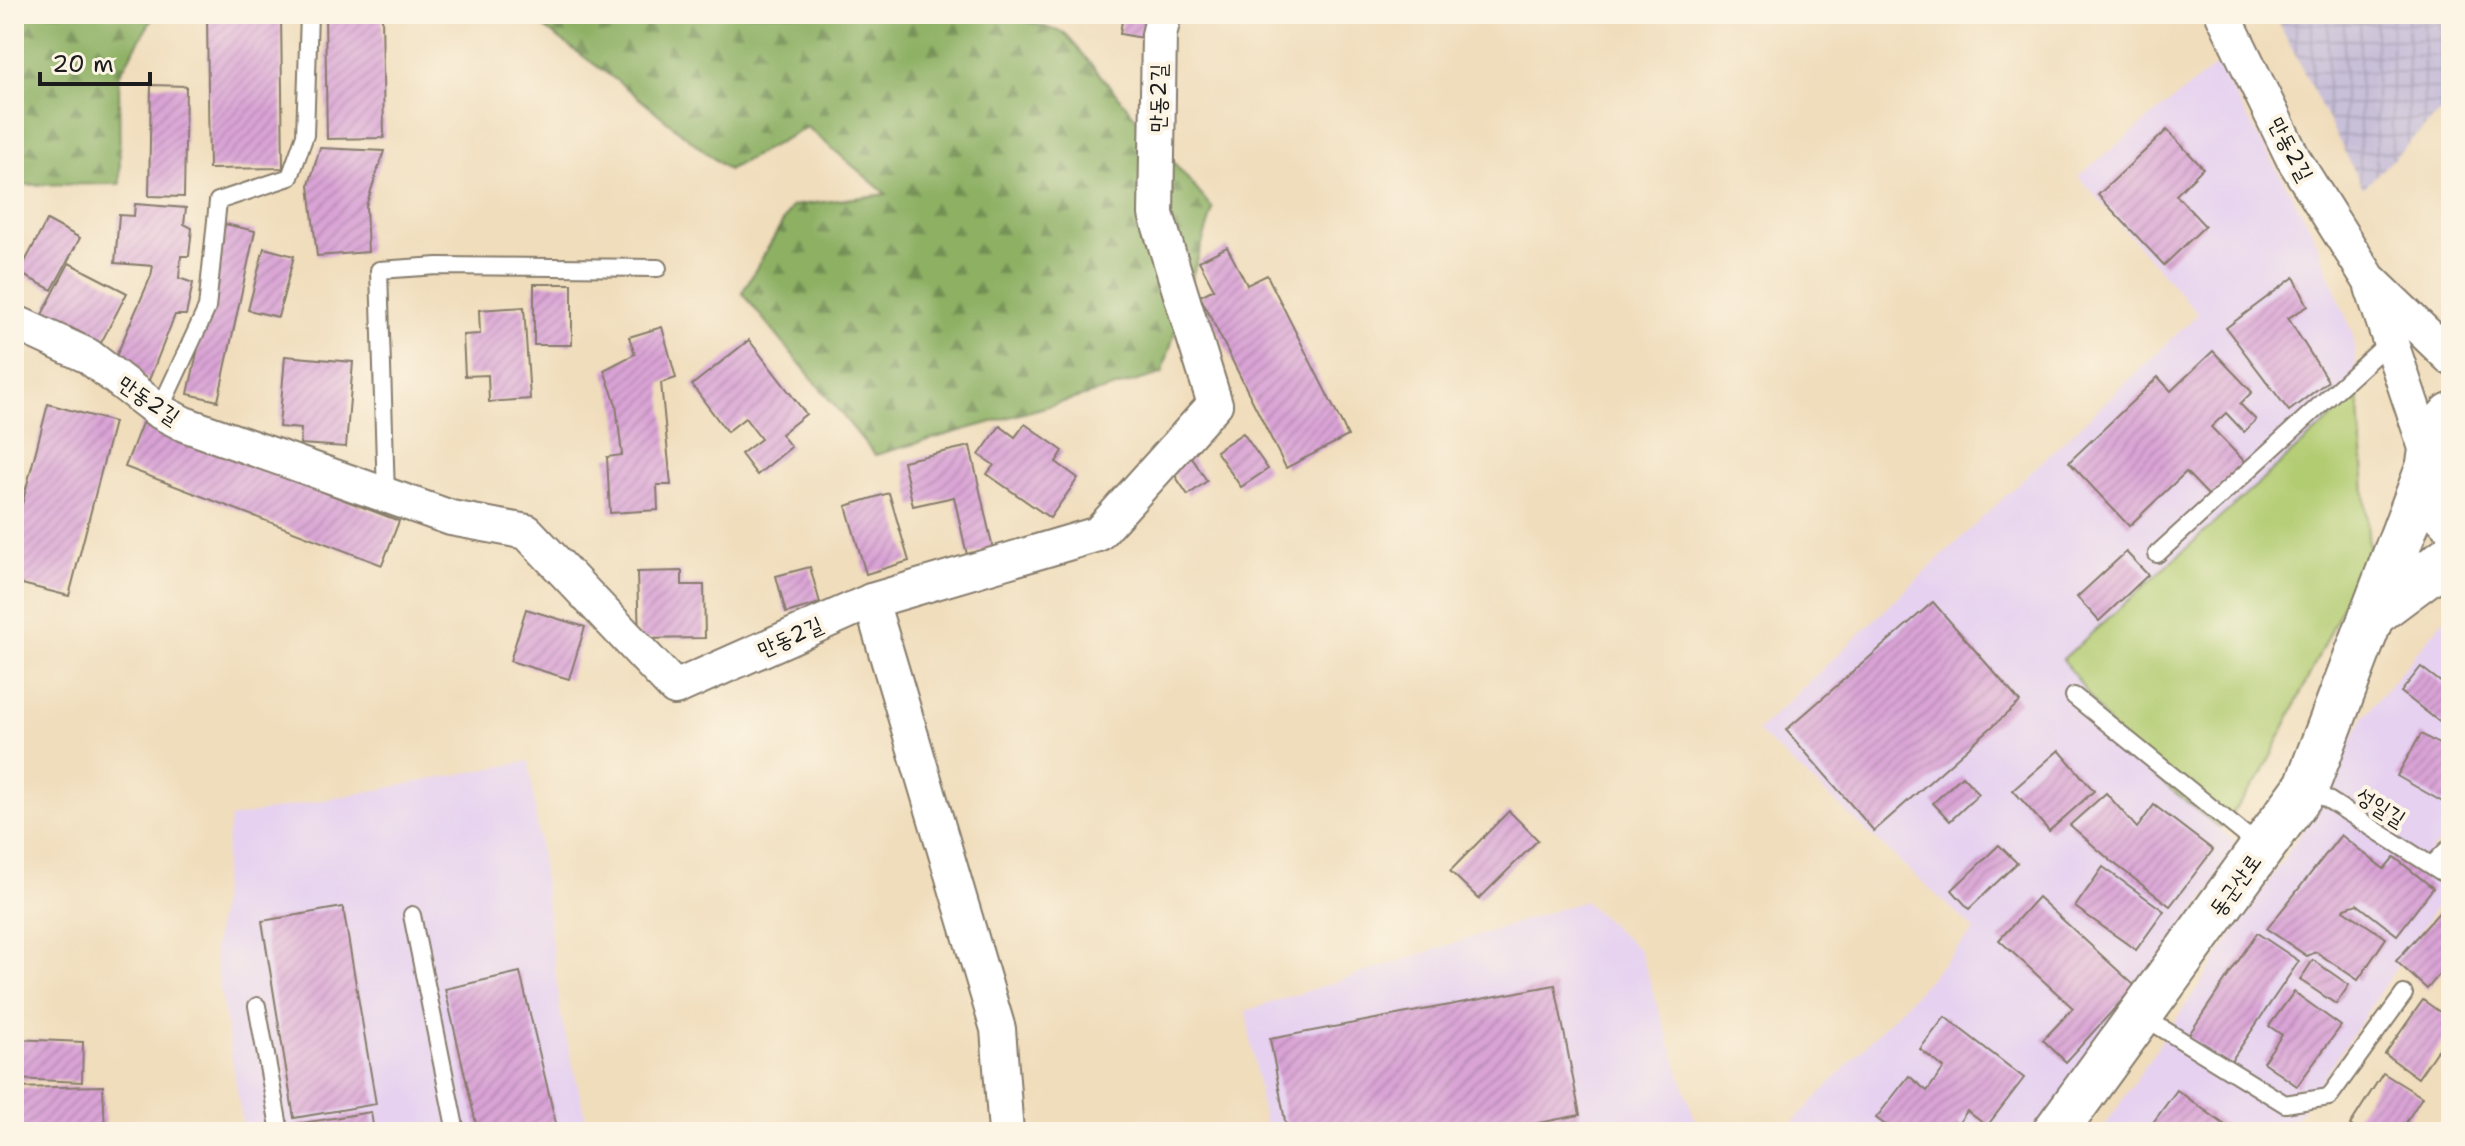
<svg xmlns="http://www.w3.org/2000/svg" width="2465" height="1146" viewBox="0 0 2465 1146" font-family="'Shantell Sans','Poor Story',sans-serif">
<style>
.built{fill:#e6d2f0}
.industrial{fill:url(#industrial-grid)}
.grass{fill:#b2cc72;stroke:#677447;stroke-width:2}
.forest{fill:url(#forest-firs);stroke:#546640;stroke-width:2}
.building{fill:url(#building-hatch)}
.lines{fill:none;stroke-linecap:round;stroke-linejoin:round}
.service-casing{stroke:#867c6c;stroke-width:20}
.minor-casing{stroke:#867c6c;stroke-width:38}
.secondary-casing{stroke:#867c6c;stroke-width:48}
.service{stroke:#fff;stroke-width:16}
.minor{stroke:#fff;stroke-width:34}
.secondary{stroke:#fff;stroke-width:44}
.labels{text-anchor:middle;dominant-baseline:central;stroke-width:8;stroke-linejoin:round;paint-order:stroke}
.street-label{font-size:22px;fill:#1c1c1c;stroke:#fcf5e5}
</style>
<defs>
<pattern id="industrial-grid" width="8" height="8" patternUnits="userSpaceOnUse" patternTransform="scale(2)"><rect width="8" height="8" fill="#c8bfd8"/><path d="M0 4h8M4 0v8" fill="none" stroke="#aba4b9"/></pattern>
<pattern id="forest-firs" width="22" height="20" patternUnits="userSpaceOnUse" patternTransform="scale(2)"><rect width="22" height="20" fill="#8db064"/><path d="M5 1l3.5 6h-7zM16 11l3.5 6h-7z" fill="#728e52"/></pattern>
<pattern id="building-hatch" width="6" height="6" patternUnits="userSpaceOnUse" patternTransform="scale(2)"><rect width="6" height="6" fill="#d9a3d5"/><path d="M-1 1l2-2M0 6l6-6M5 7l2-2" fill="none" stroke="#ba8cb6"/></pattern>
</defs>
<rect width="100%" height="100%" fill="#fcf5e5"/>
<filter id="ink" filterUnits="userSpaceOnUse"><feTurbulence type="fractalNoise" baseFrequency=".0125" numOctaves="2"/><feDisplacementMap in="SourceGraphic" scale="16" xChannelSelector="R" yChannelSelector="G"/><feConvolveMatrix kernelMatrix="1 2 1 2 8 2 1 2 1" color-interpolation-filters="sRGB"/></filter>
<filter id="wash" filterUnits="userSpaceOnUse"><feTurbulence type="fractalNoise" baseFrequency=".006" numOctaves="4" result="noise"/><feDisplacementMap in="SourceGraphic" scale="32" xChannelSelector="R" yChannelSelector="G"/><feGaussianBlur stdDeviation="1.8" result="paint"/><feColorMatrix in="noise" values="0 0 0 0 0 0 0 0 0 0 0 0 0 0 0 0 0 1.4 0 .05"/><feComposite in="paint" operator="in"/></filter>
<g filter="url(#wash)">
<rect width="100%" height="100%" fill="#f0ddbc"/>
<g class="built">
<path d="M2217 65 2312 230 2353 335 2358 394 2063 659 2134 760 2242 847 2039 1132H1784L1975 930 1757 731 2198 314 2078 176Z"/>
<path d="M2451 611V833L2431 851 2446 892 2293 1124 2342 1132H2101L2306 825 2364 717Z"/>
<path d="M529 761 561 1016 589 1132H244L214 951 230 818Z"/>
<path d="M1584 901 1640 951 1699 1132H1266L1246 1011Z"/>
</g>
<path class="industrial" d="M2274 14H2451V102L2363 188Z"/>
<path class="grass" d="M2358 394 2369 549 2263 773 2220 828 2134 760 2063 659Z"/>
<g class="forest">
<path d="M14 14H155L119 75 120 184 14 185Z"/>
<path d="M525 14H1004L1065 33 1213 209 1162 374 875 455 742 293 792 206 886 194 807 127 728 170 620 83Z"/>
</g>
<g id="blocks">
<g class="building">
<path d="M207 14H281L283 168 209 169Z"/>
<path d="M325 14H382L384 138 327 139Z"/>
<path d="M1123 14H1146L1143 38 1120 34Z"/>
<path d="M151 85 186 86 184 197 149 196Z"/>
<path d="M2167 130 2203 168 2176 195 2205 226 2164 265 2098 195Z"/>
<path d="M320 148 384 151 366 206 368 252 317 256 309 185Z"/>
<path d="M135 204 186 208 184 224 192 228 189 256H181L179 278 193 283 186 315H175L149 380 114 361 151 276 153 266 115 263 119 215 134 216Z"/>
<path d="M47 220 80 238 52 290 19 273Z"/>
<path d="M225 224 255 231 218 401 188 394Z"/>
<path d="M1227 247 1247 285 1267 275 1348 436 1286 468 1200 296 1214 289 1199 261Z"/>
<path d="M264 248 294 256 278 317 248 310Z"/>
<path d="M69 263 127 293 101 343 70 327 64 338 37 324Z"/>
<path d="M2294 277 2308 306 2288 318 2328 381 2289 411 2226 328Z"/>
<rect x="534" y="284" width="38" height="61"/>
<path d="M524 307 530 399 489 402 488 375 465 376 463 335 480 334 479 310Z"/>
<path d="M662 327 676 378 661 383 671 485H657L658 510 610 513 607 457 622 455 616 404 604 370 635 354 629 337Z"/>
<path d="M749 340 806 414 781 434 791 447 757 475 741 454 761 439 745 418 727 432 692 385Z"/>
<path d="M2213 351 2252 392 2240 404 2256 420 2244 432 2226 413 2211 427 2246 463 2210 497 2186 472 2129 526 2069 462 2158 377 2171 391Z"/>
<path d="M285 356 353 362 346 447 300 444 301 429 279 427Z"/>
<path d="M48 404 114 422 69 596 14 582V535Z"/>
<path d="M142 423 399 521 382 565 125 467Z"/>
<path d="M1025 424 1063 451 1056 462 1078 478 1050 518 987 474 994 465 979 455 1000 426 1015 437Z"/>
<path d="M1243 433 1268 469 1241 487 1216 451Z"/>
<path d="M970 446 993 549 967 555 954 497 913 506 903 461Z"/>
<path d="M1190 455 1207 481 1188 495 1170 468Z"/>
<path d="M889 493 909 561 866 574 846 506Z"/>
<path d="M2126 552 2148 575 2099 621 2077 597Z"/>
<path d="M810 567 820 603 786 613 776 576Z"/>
<path d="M682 571V585H704L705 638 639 639 637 572Z"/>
<path d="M1933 602 2020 702 1874 831 1786 730Z"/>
<path d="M526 609 585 627 569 679 510 661Z"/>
<path d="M2421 667 2451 690V731L2401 692Z"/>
<path d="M2421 734 2451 751V795L2446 804 2397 776Z"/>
<path d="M2059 750 2094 791 2049 831 2013 790Z"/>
<path d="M1962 776 1979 794 1950 821 1933 803Z"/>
<path d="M2106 793 2137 828 2154 805 2213 850 2170 906 2111 861 2070 825Z"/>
<path d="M1509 811 1538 840 1479 899 1450 871Z"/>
<path d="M2341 835 2384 869 2394 857 2433 888 2397 935 2357 904 2345 908 2344 910 2386 938 2358 980 2316 952 2307 956 2267 929Z"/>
<path d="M1999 845 2017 863 1969 909 1952 890Z"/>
<path d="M2103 867 2164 911 2136 950 2075 907Z"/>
<path d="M2038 897 2135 986 2066 1062 2043 1040 2073 1008 1999 940Z"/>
<path d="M2451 899V961L2427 989 2396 961Z"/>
<path d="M343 907 376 1104 294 1118 262 921Z"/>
<path d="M2257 933 2299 961 2229 1064 2188 1036Z"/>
<path d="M2313 960 2349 985 2336 1004 2300 980Z"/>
<path d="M520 972 558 1132H478L445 989Z"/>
<path d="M1555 985 1580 1115 1492 1132H1287L1270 1039Z"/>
<path d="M2294 992 2341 1026 2297 1086 2263 1062 2282 1035 2269 1026Z"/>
<path d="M2423 1000 2451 1020V1030L2418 1078 2385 1054Z"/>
<path d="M1945 1017 2024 1078 1987 1126 1967 1111 1958 1124 1968 1132H1895L1876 1118 1909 1076 1927 1091 1944 1068 1920 1049Z"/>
<path d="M14 1039 83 1042 82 1082 14 1079Z"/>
<path d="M2383 1073 2422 1097 2400 1132H2361L2350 1125Z"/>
<path d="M103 1086 105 1132H14V1088Z"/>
<path d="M2177 1090 2229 1128 2226 1132H2146Z"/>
<path d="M371 1112 374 1132H297L296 1124Z"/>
</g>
</g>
</g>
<g filter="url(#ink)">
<use href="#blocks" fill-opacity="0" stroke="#867c6c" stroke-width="2"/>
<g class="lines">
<defs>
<g id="service">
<path d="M159 411 207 308 218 201 290 177 305 135 309 14"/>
<path d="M386 495 379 270 438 266 658 268"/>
<path d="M2157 554 2390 341"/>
<path d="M2074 696 2260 847"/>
<path d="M2308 787 2451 878"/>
<path d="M2432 865 2451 846"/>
<path d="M412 915 456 1132"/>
<path d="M257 1006 280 1132"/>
<path d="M2142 1016 2285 1104 2329 1097 2404 994"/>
</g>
<g id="minor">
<path d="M2223 14 2293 158 2369 279 2451 358"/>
<path d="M2372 287 2429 457"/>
<path d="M14 322 88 356 159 411 184 424 451 518 527 532 675 688 871 601 1098 534 1215 404 1156 214 1159 35 1164 14"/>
<path d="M871 601 998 1029 1006 1132"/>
</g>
<g id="secondary">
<path d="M2451 415C2423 445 2420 491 2451 520"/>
<path d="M2372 615 2451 556"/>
<path d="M2055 1132 2307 786 2428 468"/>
</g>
</defs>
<use href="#service" class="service-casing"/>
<use href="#minor" class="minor-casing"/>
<use href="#secondary" class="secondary-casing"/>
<use href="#service" class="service"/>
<use href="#minor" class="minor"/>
<use href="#secondary" class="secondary"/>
</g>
</g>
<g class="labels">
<g class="street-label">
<text transform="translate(1158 98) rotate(-89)">만동2길</text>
<text transform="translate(2291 149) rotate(62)">만동2길</text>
<text transform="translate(149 400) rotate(34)">만동2길</text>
<text transform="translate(790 637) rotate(-24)">만동2길</text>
<text transform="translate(2381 807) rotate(32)">성일길</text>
<text transform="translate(2235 885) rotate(-54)">동군산로</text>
</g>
</g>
<rect width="2465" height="1146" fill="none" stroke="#fcf5e5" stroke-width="48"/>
<path d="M40 72v12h110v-12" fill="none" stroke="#1c1c1c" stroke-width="4"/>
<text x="52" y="72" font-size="24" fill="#1c1c1c" stroke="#fcf5e5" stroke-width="6" paint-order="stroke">20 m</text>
</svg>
